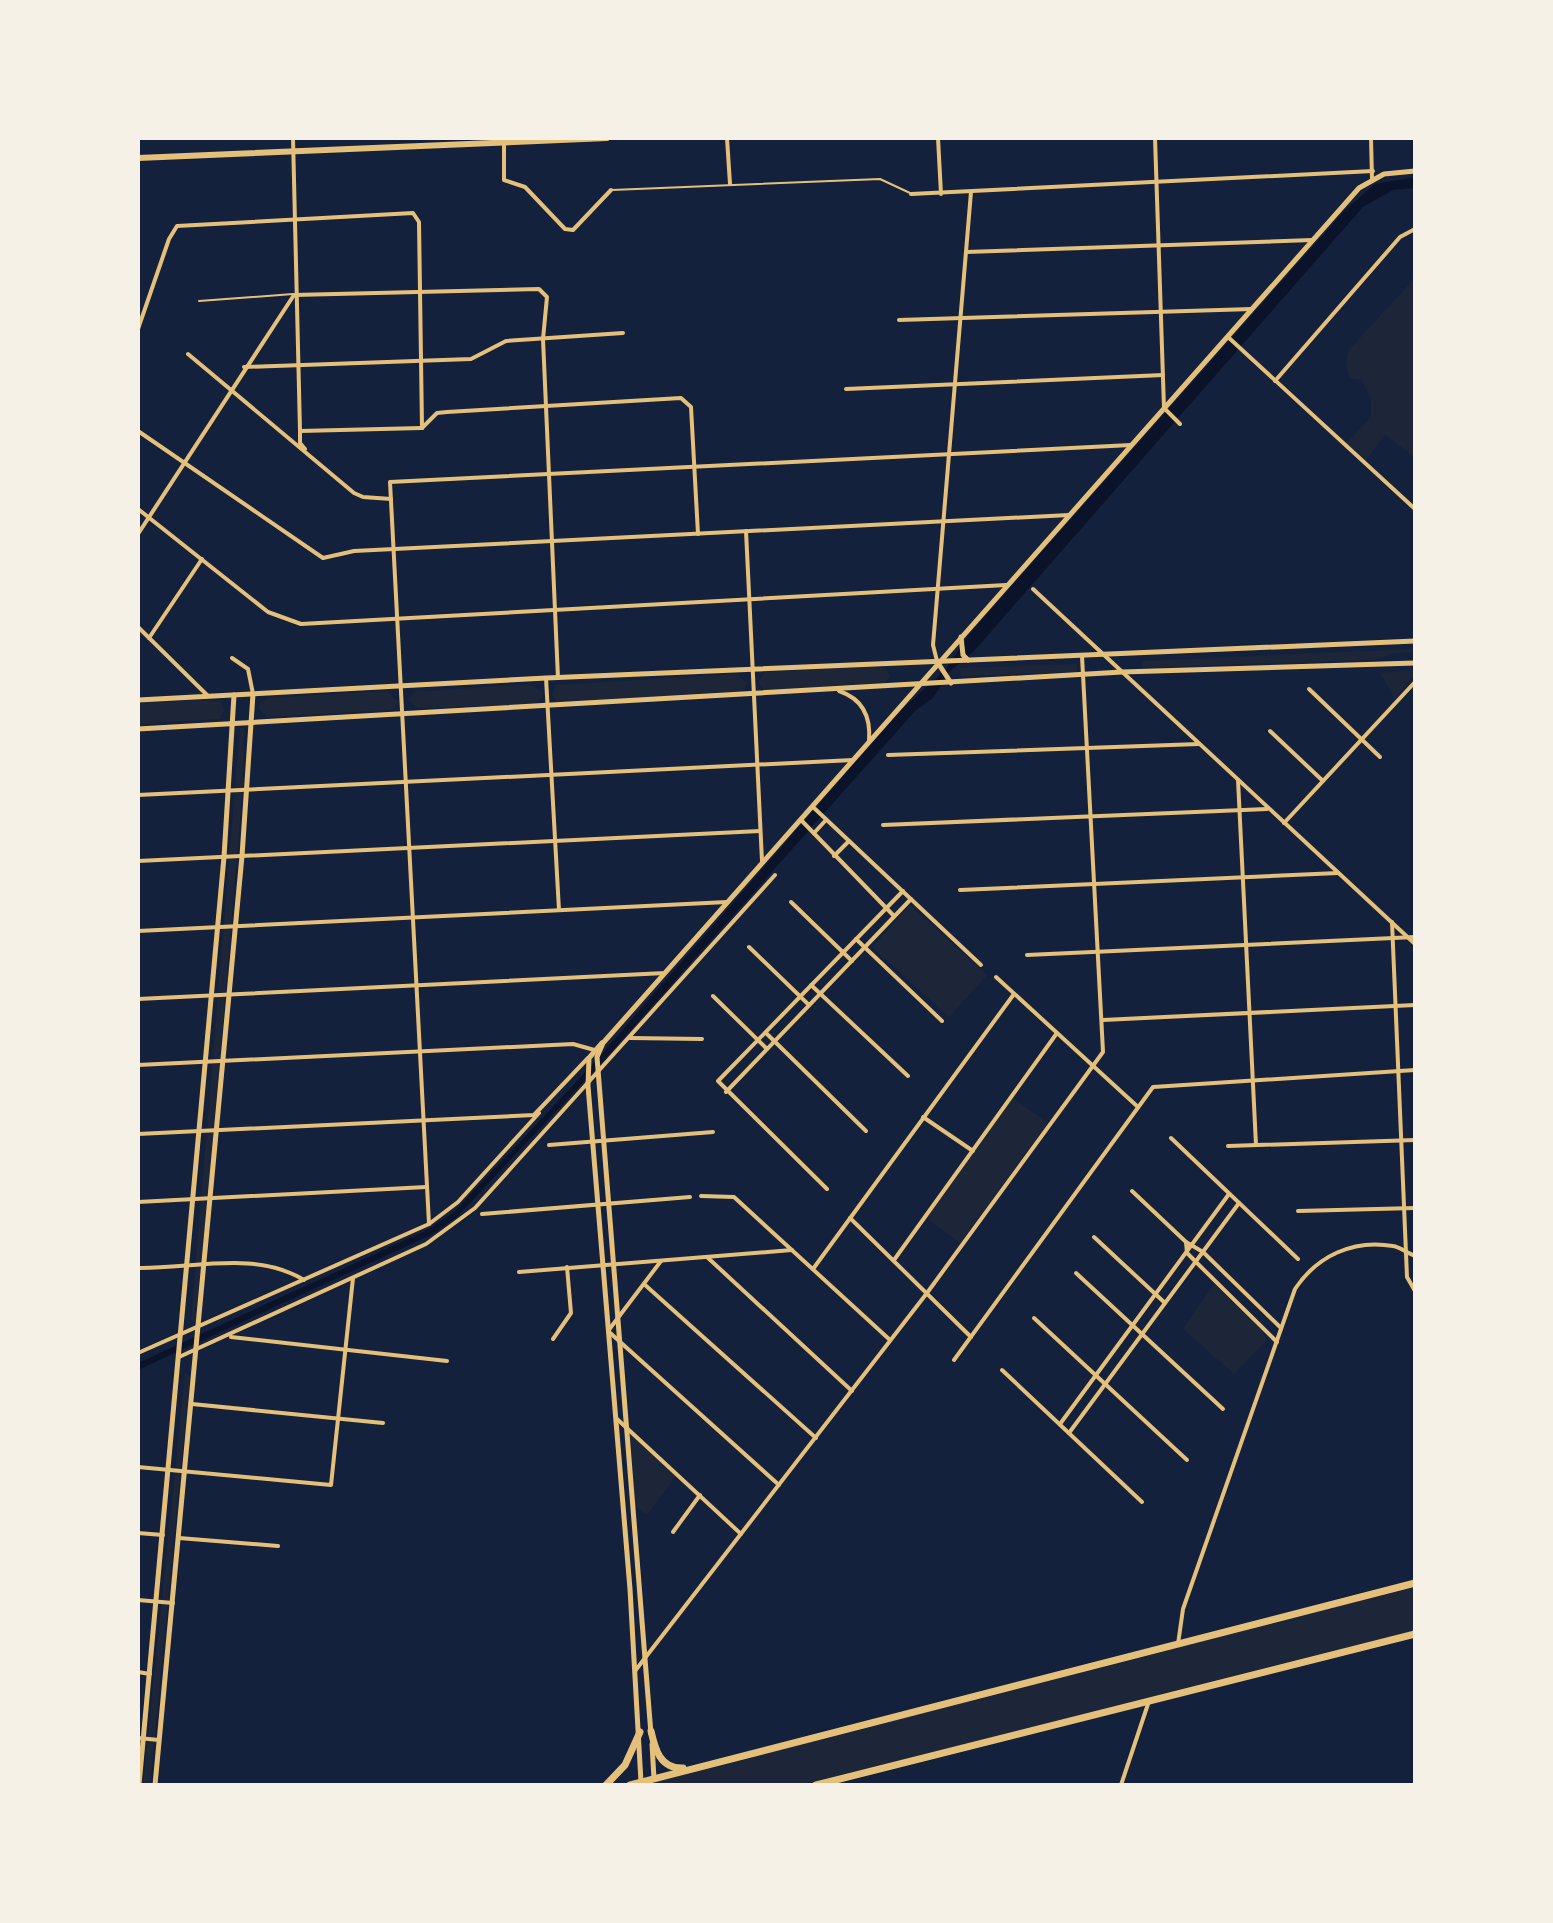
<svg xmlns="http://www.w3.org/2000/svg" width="1553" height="1923" viewBox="0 0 1553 1923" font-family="Quicksand,sans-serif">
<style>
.green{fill:#1d2539}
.water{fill:#0b132b}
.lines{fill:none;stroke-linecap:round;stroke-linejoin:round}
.service{stroke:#e5c07b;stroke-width:2}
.minor{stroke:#e5c07b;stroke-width:4}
.tertiary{stroke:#e5c07b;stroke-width:5}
.secondary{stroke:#e5c07b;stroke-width:6}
.trunk{stroke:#e5c07b;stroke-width:7}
</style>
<rect width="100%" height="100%" fill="#14213d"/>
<g class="green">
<path d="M1415 278V458L1385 434 1366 460 1347 443 1371 417V399L1362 380 1350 378 1346 366 1348 351Z"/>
<path d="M1415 649V652L1393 653 1380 659 1142 668V661Z"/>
<path d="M1077 664V672L961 676 959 668Z"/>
<path d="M874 666 887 670 890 676 884 685 765 691 758 682 765 672Z"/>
<path d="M1415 670V674L1395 699 1380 673Z"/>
<path d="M737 674 747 683 742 692 559 704 552 695 556 685Z"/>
<path d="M529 684 542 692V698L534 704 425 708 415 707 408 699 414 692Z"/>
<path d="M387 691 399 702 393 710 267 717 259 709 260 703 268 698Z"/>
<path d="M206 700 221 702 224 710 220 719 138 724V703Z"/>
<path d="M244 728 243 785 198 1319 194 1322 191 1320 240 729Z"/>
<path d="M910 905 987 975 949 1017 872 947Z"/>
<path d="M1013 1098 1048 1123 960 1243 926 1218Z"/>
<path d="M1214 1284 1258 1326 1267 1340 1234 1374 1183 1329Z"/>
<path d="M185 1374 190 1376 155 1733 150 1785H143Z"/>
<path d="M625 1430 676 1476 647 1515 632 1504Z"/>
<path d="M1415 1586V1633L1384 1641 810 1785H635Z"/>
</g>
<path class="water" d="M1415 177V188L1393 190 1363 207 974 651 950 671 933 698 916 710 606 1058 456 1218 429 1236 138 1370V1363L427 1230 454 1212 592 1065 898 713 946 669 968 636 1007 591 1345 210 1375 184Z"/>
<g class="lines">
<g class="service">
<path d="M612 190 880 179 910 193"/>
<path d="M199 301 293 294"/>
</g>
<g class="minor">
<path d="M293 138 300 431V443L305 449"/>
<path d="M504 138V180L525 187 565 229 573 230 611 190"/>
<path d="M727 138 730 184"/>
<path d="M938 138 941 194"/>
<path d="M1155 138 1164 408 1180 424"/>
<path d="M1371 138 1372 179"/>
<path d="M911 194 1373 171"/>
<path d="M966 252 1312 240"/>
<path d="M899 320 1252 309"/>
<path d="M138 329 169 239 177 226 413 213 419 222 422 428"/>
<path d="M1228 337 1415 509"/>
<path d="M188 354 354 493 363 497 391 499"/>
<path d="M244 367 471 359 506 341 623 333"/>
<path d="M1275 381 1400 237 1415 229"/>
<path d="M846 389 1163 375"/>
<path d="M422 428 437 413 447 412 681 398 691 407 698 534"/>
<path d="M138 431 323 558 354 551 1069 515"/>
<path d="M300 431 422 428"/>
<path d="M138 509 268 612 301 624 1006 585"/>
<path d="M746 531 762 861"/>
<path d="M138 534 294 295 539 289 547 297 543 339 558 678"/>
<path d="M1033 589 1415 944"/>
<path d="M138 627 208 696"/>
<path d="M149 638 202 559"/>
<path d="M232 658 248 669 253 694"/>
<path d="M937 661 933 645 971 192"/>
<path d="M546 678 559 910"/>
<path d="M1309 689 1380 757"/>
<path d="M839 691C863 699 871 717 869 741"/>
<path d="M1270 731 1323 781"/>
<path d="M888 755 1199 744"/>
<path d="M1238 780 1256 1145"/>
<path d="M138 795 853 760"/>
<path d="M813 807 981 965"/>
<path d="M801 820 894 916"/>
<path d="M1284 823 1415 682"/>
<path d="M883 825 1267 809"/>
<path d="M814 833 826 820"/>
<path d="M834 856 849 841"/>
<path d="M138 861 760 831"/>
<path d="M960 890 1338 873"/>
<path d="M791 902 852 961"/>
<path d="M1392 922 1407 1277 1415 1291"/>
<path d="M138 931 727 902"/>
<path d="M856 939 942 1021"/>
<path d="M749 947 809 1005"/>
<path d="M1027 955 1415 937"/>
<path d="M996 977 1138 1107"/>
<path d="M811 985 908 1076"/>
<path d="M713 996 767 1049"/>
<path d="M138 999 665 973"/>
<path d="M1103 1020 1415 1005"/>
<path d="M766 1033 866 1131"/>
<path d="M630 1038 702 1039"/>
<path d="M138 1065 573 1044 598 1051"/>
<path d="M726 1092 911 899"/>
<path d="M923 1117 973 1151"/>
<path d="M138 1134 534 1115 588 1058"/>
<path d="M1171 1138 1298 1259"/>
<path d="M549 1145 713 1132"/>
<path d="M1228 1146 1415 1140"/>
<path d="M827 1189 718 1081 903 891"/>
<path d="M1132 1191 1186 1242 1203 1252 1281 1328"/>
<path d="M701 1196 734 1197 890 1340"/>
<path d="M138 1202 426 1187"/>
<path d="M1298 1211 1415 1208"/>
<path d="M482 1214 690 1197"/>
<path d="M850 1218 971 1337"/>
<path d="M429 1224 390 482 1131 445"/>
<path d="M1094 1237 1165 1303"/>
<path d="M1186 1242 1187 1253 1196 1262 1277 1342"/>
<path d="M707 1257 852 1391"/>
<path d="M894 1260 1057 1033"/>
<path d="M661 1261 608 1331 779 1485"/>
<path d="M138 1268C192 1269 255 1250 304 1280"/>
<path d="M813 1269 1014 994"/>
<path d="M519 1272 792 1250"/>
<path d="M1076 1273 1223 1409"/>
<path d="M644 1284 816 1438"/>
<path d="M1034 1318 1187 1460"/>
<path d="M231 1337 447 1361"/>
<path d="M553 1339 571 1313 567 1267"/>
<path d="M138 1353 429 1224 458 1202 539 1113"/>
<path d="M179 1357 426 1244 475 1208 775 875"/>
<path d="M954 1360 1153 1087 1415 1070"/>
<path d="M1002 1370 1142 1502"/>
<path d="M192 1404 383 1423"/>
<path d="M617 1419 741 1534"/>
<path d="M1060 1424 1229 1194"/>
<path d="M1069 1433 1239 1203"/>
<path d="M138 1467 331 1485 353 1278"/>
<path d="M673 1532 700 1495"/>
<path d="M138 1533 163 1535"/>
<path d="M179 1538 278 1546"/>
<path d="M138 1600 173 1603"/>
<path d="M1178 1644 1183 1609 1295 1289C1317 1256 1353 1239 1393 1246 1400 1247 1407 1253 1415 1256"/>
<path d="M635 1671 927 1293 1103 1052 1082 656"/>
<path d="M138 1672 150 1674"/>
<path d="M138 1738 159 1740"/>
<path d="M1121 1785 1149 1701"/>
</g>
<g class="tertiary">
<path d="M961 637 963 655 968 660"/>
<path d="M938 663 951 683"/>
<path d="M138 700 546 678 1415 641"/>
<path d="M138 729 1122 672 1415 663"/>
<path d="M602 1043 589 1058 588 1086 630 1589 641 1782"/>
<path d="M651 1734 597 1057 603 1043 1359 188 1384 174 1415 171"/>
<path d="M652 1744 654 1779"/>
<path d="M139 1785 224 857 234 695"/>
<path d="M155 1785 242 856 253 694"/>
</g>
<path class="secondary" d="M138 158 607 138"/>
<g class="trunk">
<path d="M651 1731C655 1749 660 1769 683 1768"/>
<path d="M606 1785 625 1765 640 1732"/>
<path d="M630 1785 1415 1583"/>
<path d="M816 1785 1415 1634"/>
</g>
</g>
<rect width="1553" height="1923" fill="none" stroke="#f6f1e7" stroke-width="280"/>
</svg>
